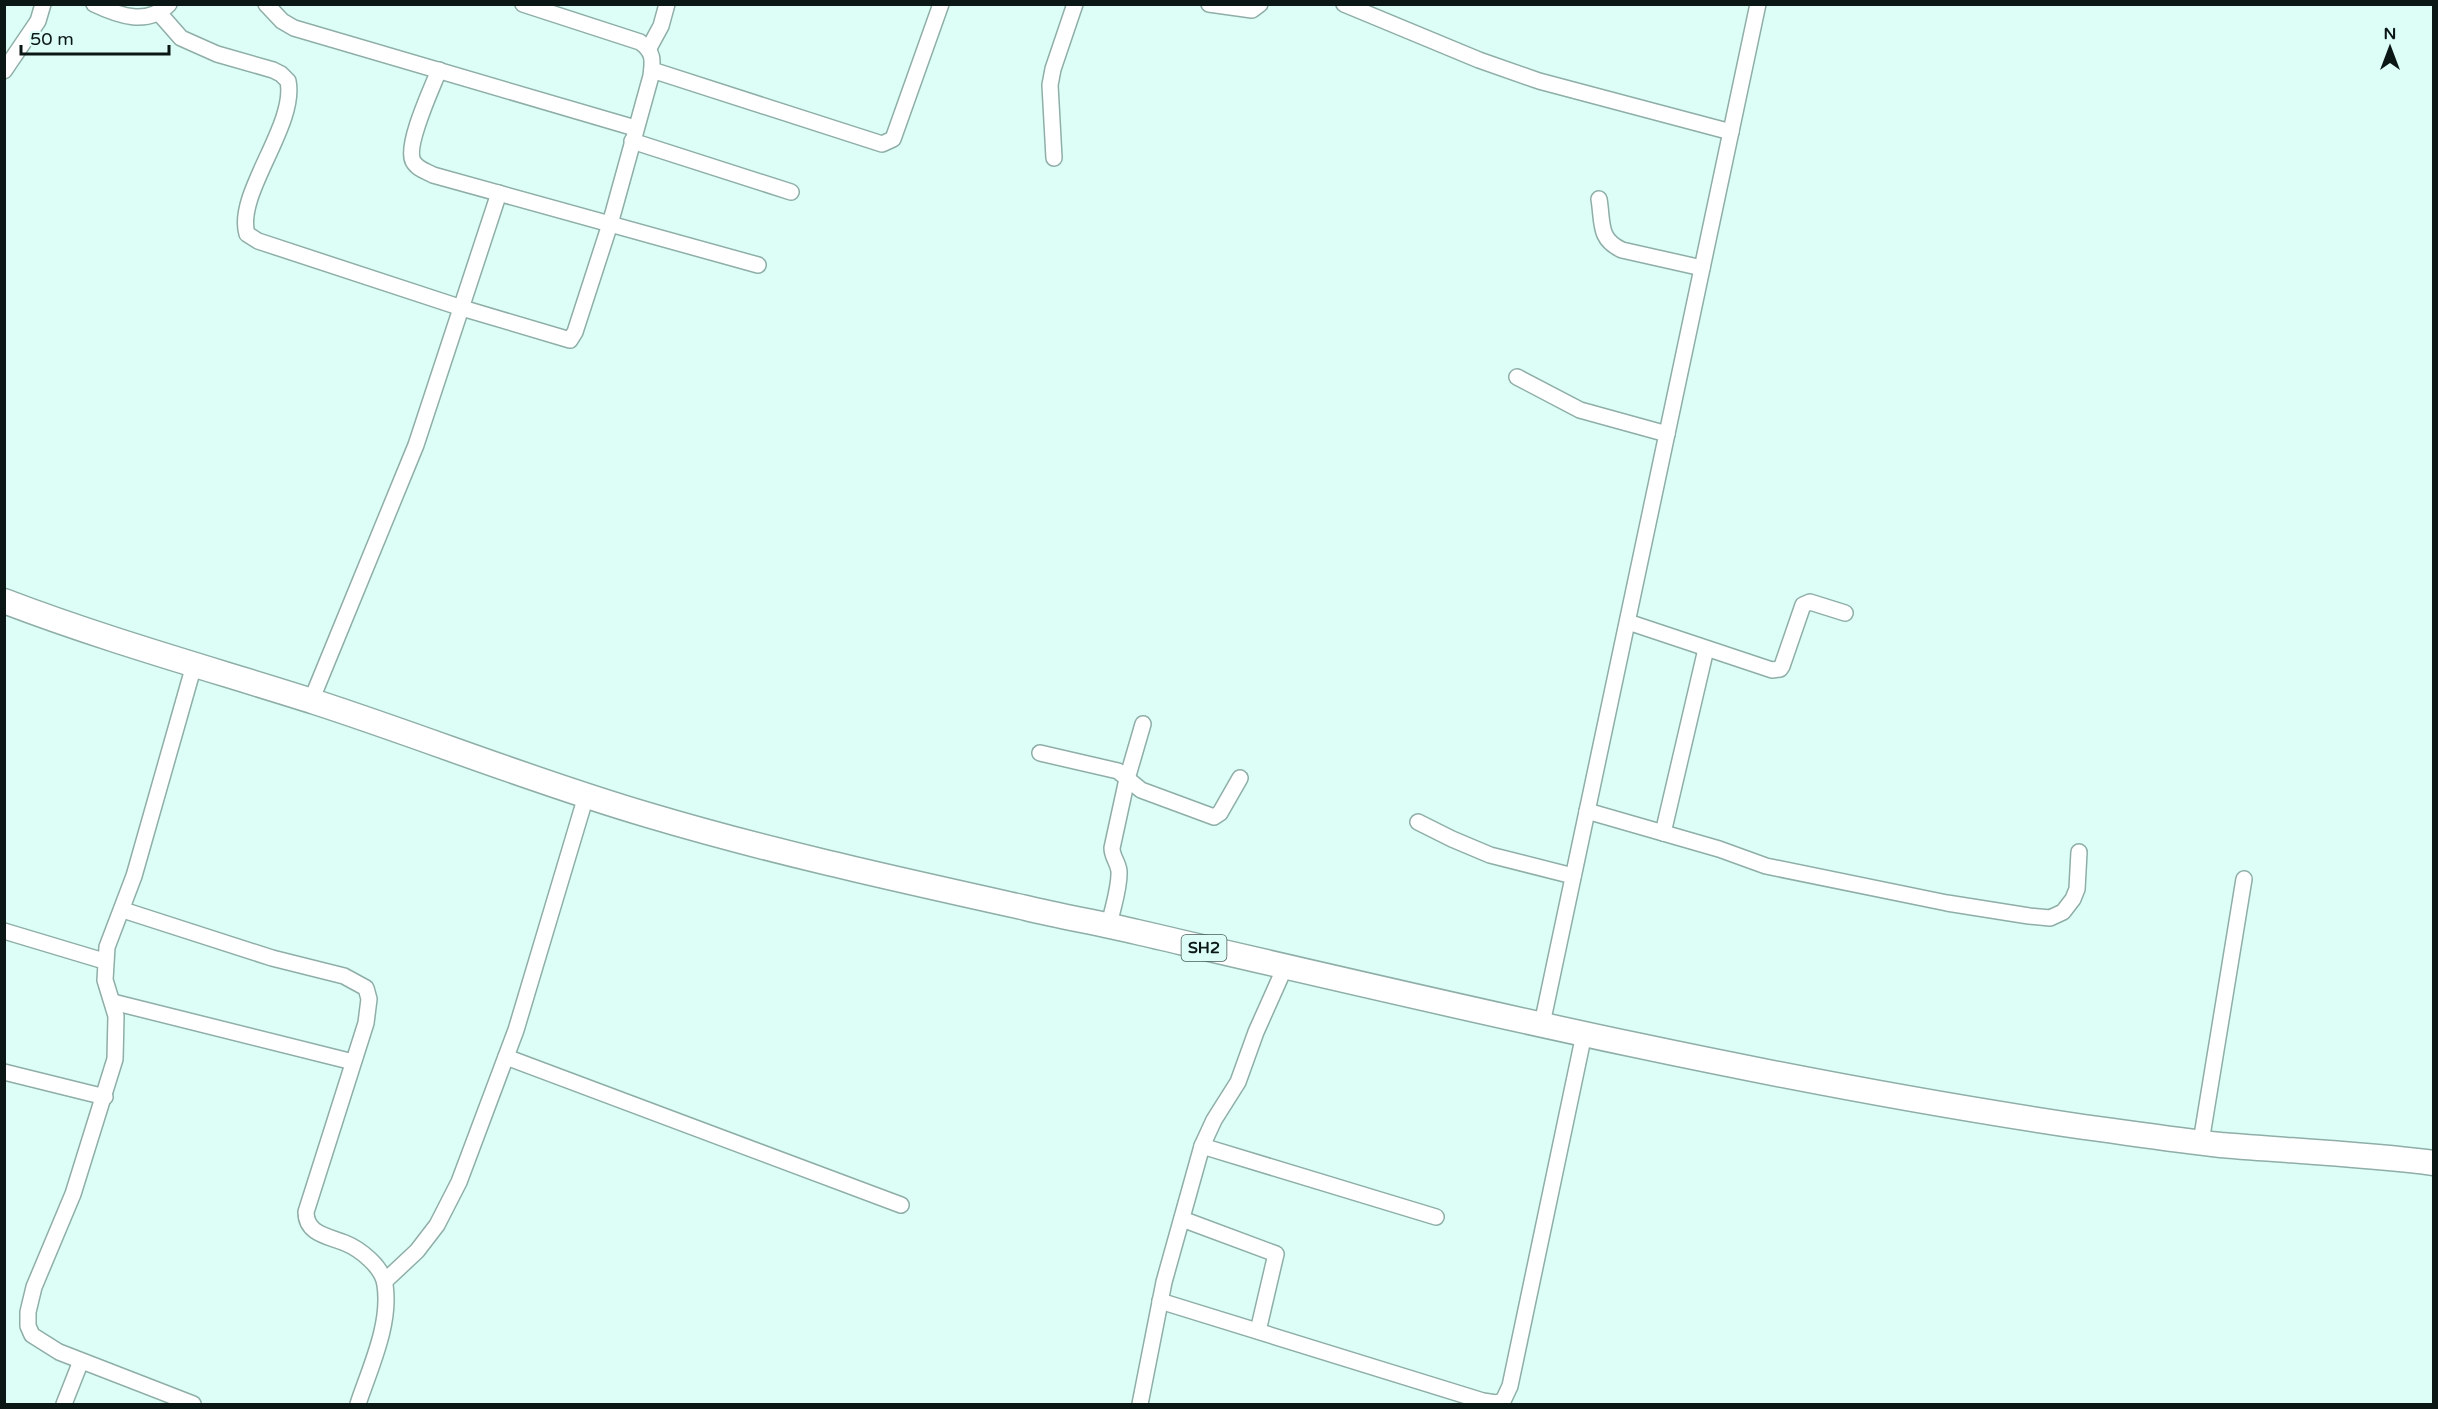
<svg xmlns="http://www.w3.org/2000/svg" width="2438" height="1409" viewBox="0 0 2438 1409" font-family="'Varela Round',sans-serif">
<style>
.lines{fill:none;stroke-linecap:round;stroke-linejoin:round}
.minor-casing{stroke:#8eaea7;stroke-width:18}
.primary-casing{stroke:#8eaea7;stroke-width:27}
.minor{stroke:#fff;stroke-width:15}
.primary{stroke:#fff;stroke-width:24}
.labels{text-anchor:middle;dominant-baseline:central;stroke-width:6;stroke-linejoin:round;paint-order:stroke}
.shield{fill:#dcfef7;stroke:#4a5c58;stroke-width:1.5}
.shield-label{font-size:16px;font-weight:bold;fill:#0b1714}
</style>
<rect width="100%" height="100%" fill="#dcfef7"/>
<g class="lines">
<defs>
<g id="minor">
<path d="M94 4C119 16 148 26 169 4"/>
<path d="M266 4 282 21 294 28 635 128"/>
<path d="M1209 4 1252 10 1260 4"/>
<path d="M1344 4 1479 60 1539 81 1731 132"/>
<path d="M159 13 181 38 217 54 273 70 281 74 288 81C297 125 235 194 247 234L258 241 462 308 570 340 575 332 610 224 651 76C653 60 654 52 640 42L523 4"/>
<path d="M649 48 661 26 667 4"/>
<path d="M439 70C432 88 405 145 413 161 417 169 426 171 433 175L758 265"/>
<path d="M652 70 882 144 893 139 941 4"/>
<path d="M4 71 38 21 43 4"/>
<path d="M632 141 791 192"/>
<path d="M1054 158 1050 85 1053 69 1075 4"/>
<path d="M1599 199C1603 223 1598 239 1622 250L1702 268"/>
<path d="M1517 377 1580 410 1667 434"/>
<path d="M1628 622 1772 670 1780 669 1782 666 1803 605 1810 602 1845 613"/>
<path d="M311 701 416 445 499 193"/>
<path d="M1040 753 1118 771 1141 790 1214 817 1220 813 1240 778"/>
<path d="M1587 811 1719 849 1766 866 1947 903 2029 916 2050 918 2063 912 2073 899 2077 889 2079 852"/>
<path d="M1418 822 1452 839 1490 855 1573 876"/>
<path d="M1663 833 1706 649"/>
<path d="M123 910 272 958 344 976 366 988 369 999 366 1023 306 1212C306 1234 328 1236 345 1243 360 1249 383 1267 385 1285 391 1324 370 1368 358 1404"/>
<path d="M1109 926C1112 909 1120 888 1119 871 1118 862 1112 857 1112 848L1127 779 1143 724"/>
<path d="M4 931 104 961"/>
<path d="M113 1002 353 1062"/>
<path d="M1542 1024 1758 4"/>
<path d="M506 1057 901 1205"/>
<path d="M4 1072 105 1097"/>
<path d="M2201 1142 2244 879"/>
<path d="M1202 1146 1436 1217"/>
<path d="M1182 1219 1276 1254 1258 1331"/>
<path d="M385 1281 417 1251 437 1225 459 1182 516 1030 586 796"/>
<path d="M1160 1301 1483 1401 1496 1403 1503 1401 1510 1386 1584 1034"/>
<path d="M64 1404 81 1361"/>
<path d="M193 1404 59 1352 32 1335 28 1326V1312L34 1287 73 1194 115 1059 116 1016 105 980 107 947 134 876 194 665"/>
<path d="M1140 1404 1164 1282 1202 1146 1214 1120 1238 1082 1256 1032 1285 967"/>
</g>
<path id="primary" d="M4 601C106 640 211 669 315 702 426 738 535 782 648 815 772 852 900 880 1026 908 1063 917 1100 923 1137 932 1450 1005 1765 1080 2084 1127 2129 1133 2175 1140 2221 1145 2292 1151 2363 1154 2434 1163"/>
</defs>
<use href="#minor" class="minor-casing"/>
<use href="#primary" class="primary-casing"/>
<use href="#minor" class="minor"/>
<use href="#primary" class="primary"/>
</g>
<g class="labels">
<rect class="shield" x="1181.5" y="935" width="45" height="26" rx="4.5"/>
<g class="shield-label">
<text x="1204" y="948">SH2</text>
</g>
</g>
<rect width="2438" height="1409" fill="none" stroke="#0b1714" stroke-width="12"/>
<g transform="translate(2390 48)" stroke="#dcfef7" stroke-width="4.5" paint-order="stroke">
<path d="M0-4.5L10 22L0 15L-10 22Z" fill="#0b1714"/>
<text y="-9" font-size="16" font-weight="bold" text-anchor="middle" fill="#0b1714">N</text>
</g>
<path d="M21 45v9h148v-9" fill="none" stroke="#0b1714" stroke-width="3"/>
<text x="30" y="45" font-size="18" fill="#0b1714" stroke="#dcfef7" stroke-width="4.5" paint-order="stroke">50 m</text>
</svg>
